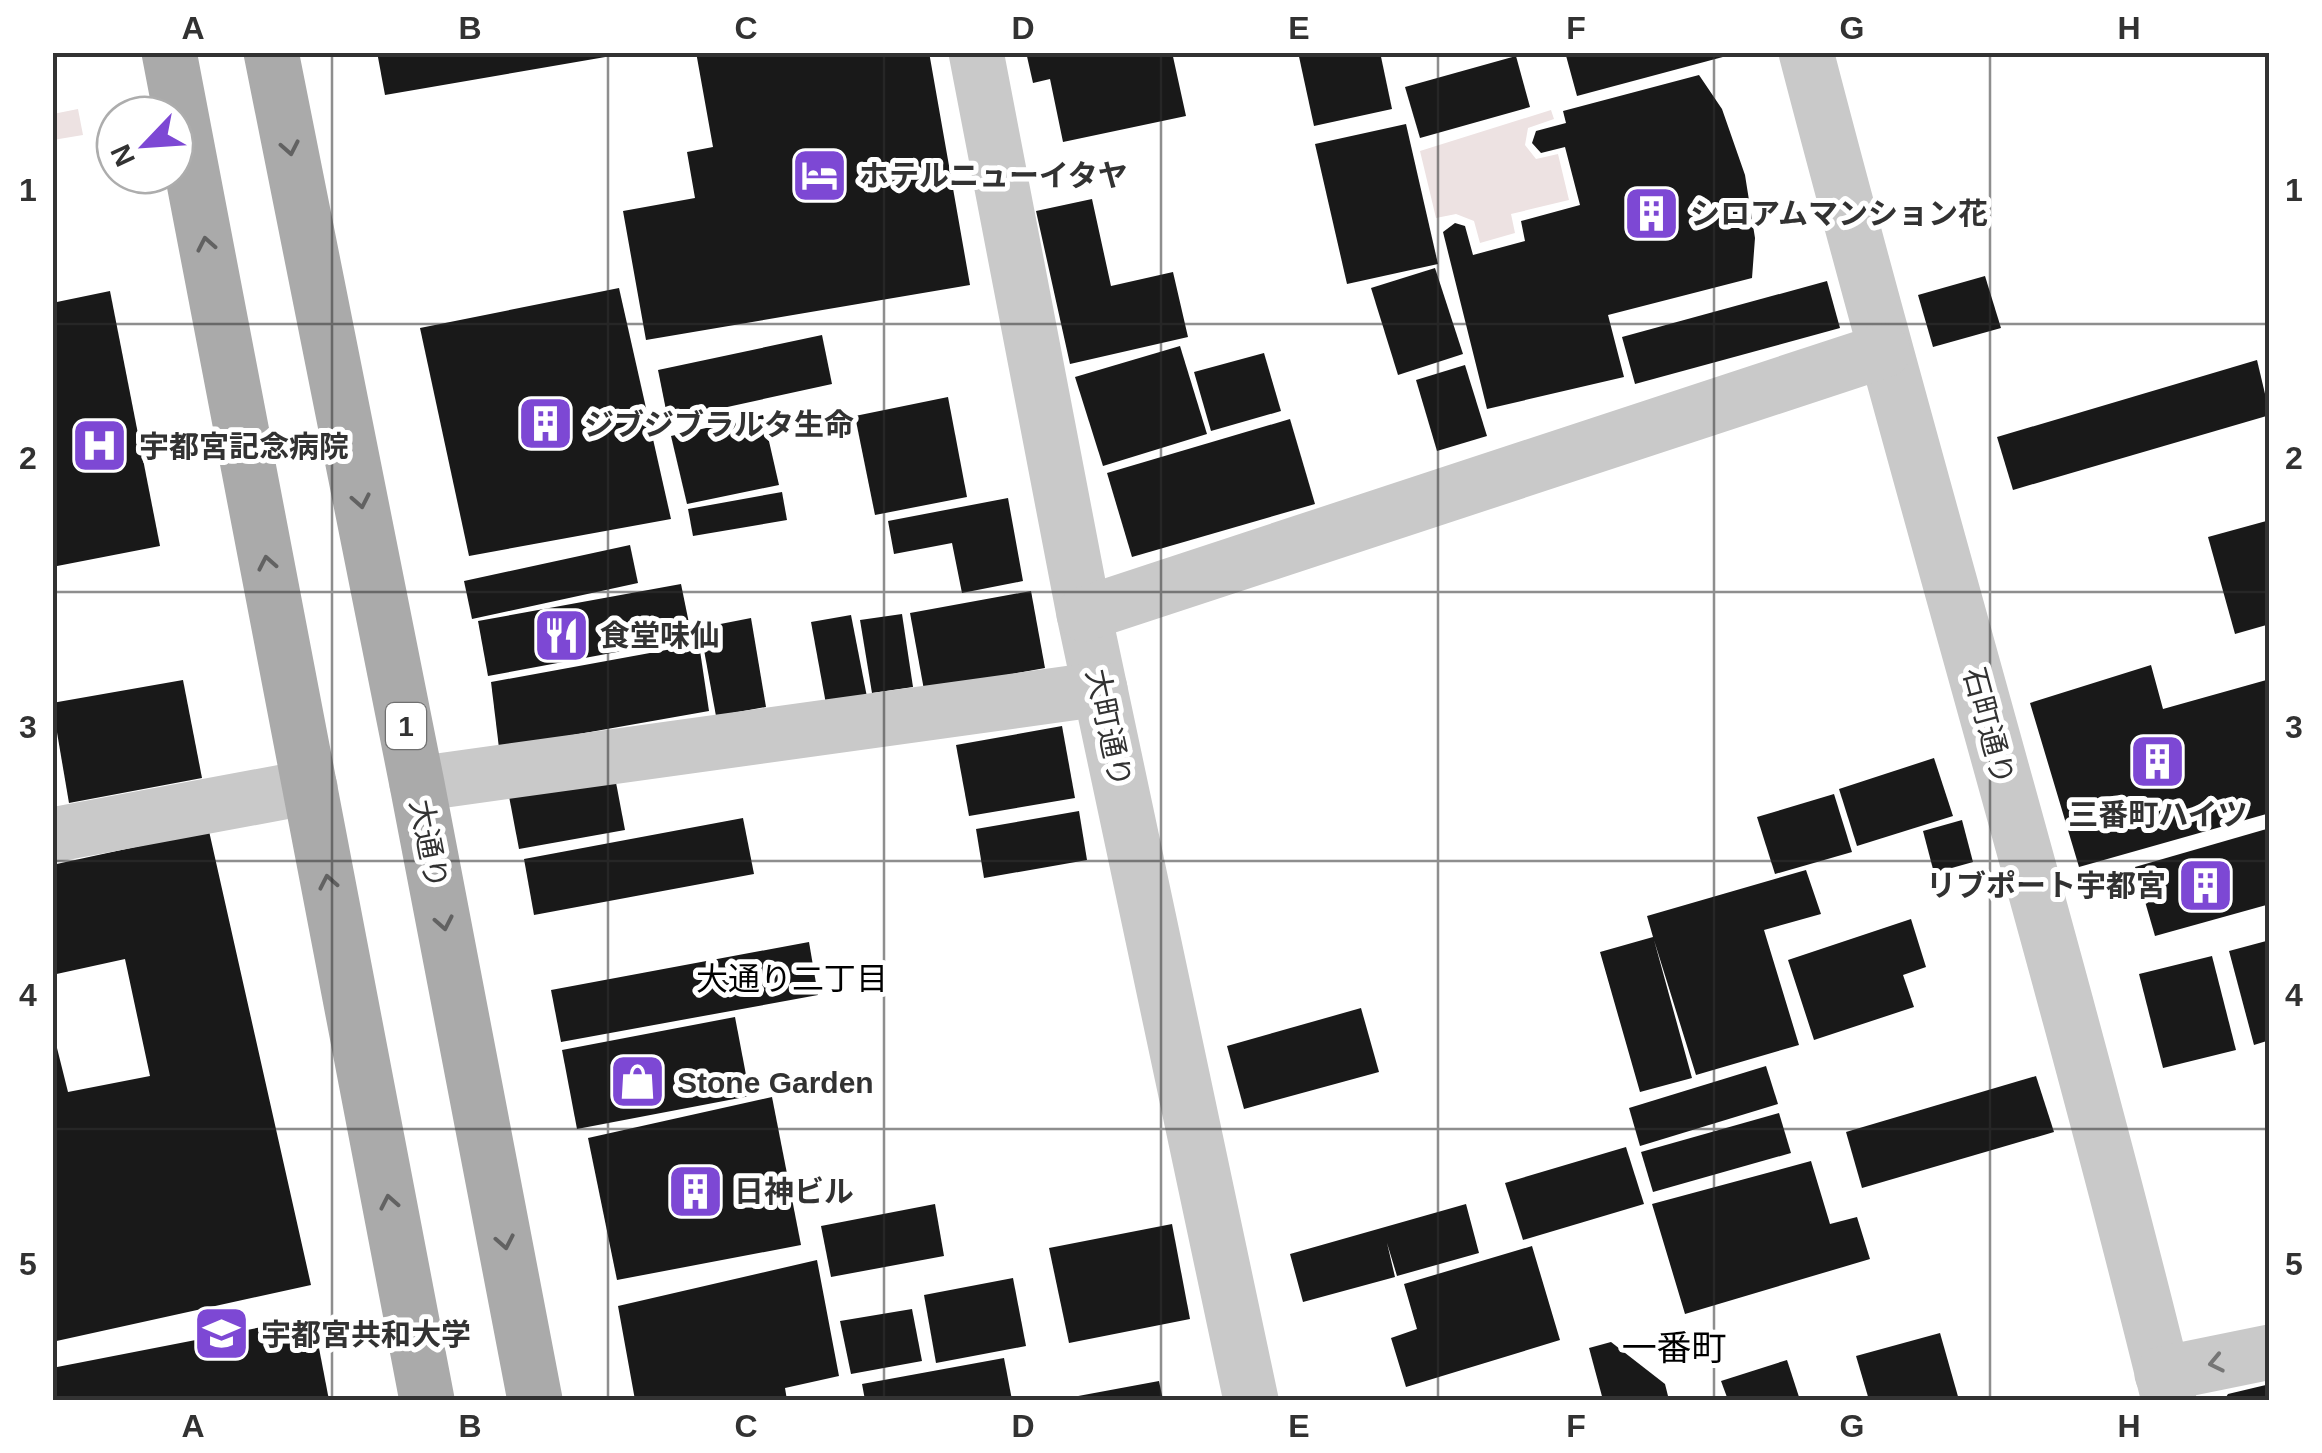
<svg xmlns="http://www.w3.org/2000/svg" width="2322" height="1453" viewBox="0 0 2322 1453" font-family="Helvetica,'Noto Sans JP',sans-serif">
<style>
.green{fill:#ede2e2}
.building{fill:#191919}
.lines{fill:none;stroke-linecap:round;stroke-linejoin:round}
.minor{stroke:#c9c9c9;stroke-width:55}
.major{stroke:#aaa;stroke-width:55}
.oneway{stroke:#626262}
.oneway2{stroke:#767676}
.grid{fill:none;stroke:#323232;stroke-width:2.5;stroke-opacity:0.55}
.labels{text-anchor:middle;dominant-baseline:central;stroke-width:10;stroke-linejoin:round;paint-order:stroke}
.shield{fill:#fff;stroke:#707070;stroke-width:2.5}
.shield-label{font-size:28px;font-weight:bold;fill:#323232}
.poi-label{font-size:30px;font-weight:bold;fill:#323232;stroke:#fff;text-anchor:start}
.street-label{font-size:30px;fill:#323232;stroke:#fff}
.neighbourhood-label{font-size:32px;fill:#000;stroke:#fff}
.quarter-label{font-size:35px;fill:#000;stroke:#fff}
.neatline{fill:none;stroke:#323232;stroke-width:4}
.grid-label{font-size:32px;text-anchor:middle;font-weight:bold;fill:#323232}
</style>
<rect width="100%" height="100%" fill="#fff"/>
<g class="green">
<path d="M78 109 83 135 53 140V114Z"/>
<path d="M1551 110 1554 119 1528 128 1525 145 1536 159 1558 154 1569 200 1511 214 1515 233 1480 243 1474 221 1456 214 1436 218 1420 151Z"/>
</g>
<g class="building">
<path d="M377 52H617V55L385 95Z"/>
<path d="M696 52H929L970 285 646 340 623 211 695 198 687 152 713 147Z"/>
<path d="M1026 52H1172L1186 116 1063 142 1050 79 1033 83Z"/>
<path d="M1298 52H1380L1392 109 1314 126Z"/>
<path d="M1565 52H1734V54L1577 96Z"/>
<path d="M1516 56 1530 107 1420 138 1405 87Z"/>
<path d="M1699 75 1722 109 1745 175 1755 238 1752 278 1608 315 1624 377 1487 409 1443 232 1455 223 1465 226 1473 255 1525 241 1521 221 1580 205 1565 147 1541 153 1532 143 1536 131 1566 123 1563 111Z"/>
<path d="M1406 124 1438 264 1347 284 1315 144Z"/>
<path d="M1092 199 1111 286 1173 272 1188 337 1070 364 1036 211Z"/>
<path d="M1435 268 1463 354 1398 375 1371 288Z"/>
<path d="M1985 276 2001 328 1933 347 1918 295Z"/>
<path d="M1827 281 1840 328 1635 384 1622 337Z"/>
<path d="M619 288 671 519 469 556 420 328Z"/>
<path d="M110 291 160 546 52 567V303Z"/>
<path d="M822 335 832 384 668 420 658 370Z"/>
<path d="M1180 346 1207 434 1103 466 1075 377Z"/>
<path d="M1264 353 1281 411 1211 431 1194 372Z"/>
<path d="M2257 360 2270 415 2013 490 1997 437Z"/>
<path d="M1465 365 1487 436 1437 451 1416 380Z"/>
<path d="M948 397 967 497 875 515 855 416Z"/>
<path d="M763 415 779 485 687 504 671 436Z"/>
<path d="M1290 419 1315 504 1132 557 1107 473Z"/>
<path d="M782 492 787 520 693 536 688 509Z"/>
<path d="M1008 498 1023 581 962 593 952 543 894 554 888 521Z"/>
<path d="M2270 520V624L2235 634 2208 537Z"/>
<path d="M630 545 638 583 472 619 464 581Z"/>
<path d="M681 584 692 638 488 676 478 621Z"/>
<path d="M1031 591 1045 668 924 690 910 613Z"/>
<path d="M902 614 913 687 872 693 860 620Z"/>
<path d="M851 615 867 697 826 704 811 622Z"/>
<path d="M751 618 766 707 716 716 700 628Z"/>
<path d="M699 644 709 711 499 748 491 682Z"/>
<path d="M2151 665 2163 709 2270 679V813L2079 867 2030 703Z"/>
<path d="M183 680 202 778 69 803 52 703Z"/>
<path d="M1062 726 1075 798 969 816 956 745Z"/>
<path d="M1934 758 1953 816 1857 846 1839 789Z"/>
<path d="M614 772 625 830 519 849 508 791Z"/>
<path d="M1834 794 1852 852 1775 874 1757 817Z"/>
<path d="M1079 811 1087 860 984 878 976 829Z"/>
<path d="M743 818 754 874 534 915 524 859Z"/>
<path d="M1962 820 1973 862 1934 873 1923 831Z"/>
<path d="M2270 828V904L2155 936 2135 867Z"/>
<path d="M209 831 311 1285 52 1342V1028L68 1092 150 1076 125 959 52 975V865Z"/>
<path d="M1806 870 1821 914 1764 930 1799 1045 1696 1075 1654 940 1692 1078 1640 1092 1600 952 1653 937 1647 916Z"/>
<path d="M1911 919 1926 967 1903 975 1914 1007 1814 1040 1788 960Z"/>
<path d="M2270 940V1040L2254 1045 2229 951Z"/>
<path d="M809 942 818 995 561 1042 551 990Z"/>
<path d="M2212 956 2236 1050 2163 1068 2139 974Z"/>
<path d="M1361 1008 1379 1072 1244 1109 1227 1046Z"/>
<path d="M735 1017 750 1096 577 1129 562 1050Z"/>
<path d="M1766 1066 1778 1104 1640 1146 1629 1108Z"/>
<path d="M2036 1076 2054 1132 1862 1188 1846 1132Z"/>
<path d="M772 1097 801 1245 617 1280 588 1138Z"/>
<path d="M1779 1113 1791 1153 1653 1192 1641 1152Z"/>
<path d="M1626 1147 1644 1204 1523 1240 1505 1183Z"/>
<path d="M1811 1161 1830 1224 1857 1217 1870 1259 1685 1314 1652 1204Z"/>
<path d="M935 1204 944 1256 831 1277 821 1226Z"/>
<path d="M1466 1204 1479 1253 1397 1276 1387 1243 1395 1277 1303 1302 1290 1254Z"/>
<path d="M1172 1224 1190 1319 1069 1343 1049 1248Z"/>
<path d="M1532 1246 1560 1340 1406 1387 1391 1338 1417 1329 1404 1284Z"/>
<path d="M817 1260 839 1376 785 1388 787 1400H635L618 1306Z"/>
<path d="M1013 1278 1026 1346 936 1363 924 1295Z"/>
<path d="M912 1309 922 1361 851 1374 840 1321Z"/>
<path d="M313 1317 329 1400H52V1368Z"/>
<path d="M1940 1333 1959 1400H1869L1856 1356Z"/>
<path d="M1611 1342 1665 1384 1669 1400H1603L1589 1348Z"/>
<path d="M1004 1358 1012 1400H865L862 1384Z"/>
<path d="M1787 1360 1800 1400H1728L1721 1381Z"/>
<path d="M1159 1381 1163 1400H1062V1399Z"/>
<path d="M2270 1384V1400H2224L2228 1394Z"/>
</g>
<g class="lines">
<g class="minor">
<path d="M976 52 1084 614 1251 1400"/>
<path d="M1806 52C1923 503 2058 949 2169 1400"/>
<path d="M1084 614 1883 351"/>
<path d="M417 784 1100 689"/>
<path d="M52 835 310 787"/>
<path d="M2162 1374 2270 1352"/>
</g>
<g class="major">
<path d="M169 52 427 1400"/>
<path d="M271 52 417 784 535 1400"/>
</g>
</g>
<defs><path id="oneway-chevron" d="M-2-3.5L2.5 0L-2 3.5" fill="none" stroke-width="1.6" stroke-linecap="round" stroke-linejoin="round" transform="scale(2.5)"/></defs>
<g class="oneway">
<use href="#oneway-chevron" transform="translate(290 148) rotate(79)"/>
<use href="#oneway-chevron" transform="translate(206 244) rotate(-101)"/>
<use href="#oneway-chevron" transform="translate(361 501) rotate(79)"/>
<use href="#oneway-chevron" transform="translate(267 563) rotate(-101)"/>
<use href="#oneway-chevron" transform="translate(328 882) rotate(-101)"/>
<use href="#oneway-chevron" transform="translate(444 923) rotate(79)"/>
<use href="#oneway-chevron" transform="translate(389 1202) rotate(-101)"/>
<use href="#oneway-chevron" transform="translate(505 1242) rotate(79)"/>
</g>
<use class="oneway2" href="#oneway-chevron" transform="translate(2216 1363) rotate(168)"/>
<path class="grid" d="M332 52V1400M608 52V1400M884 52V1400M1161 52V1400M1438 52V1400M1714 52V1400M1990 52V1400M52 324H2270M52 592H2270M52 861H2270M52 1129H2270"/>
<defs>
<symbol id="hotel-square" viewBox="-11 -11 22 22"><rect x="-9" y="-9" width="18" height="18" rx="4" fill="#7d48d4" stroke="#fff"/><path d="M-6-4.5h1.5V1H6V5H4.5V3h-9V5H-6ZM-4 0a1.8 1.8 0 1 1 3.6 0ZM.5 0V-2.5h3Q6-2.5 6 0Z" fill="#fff"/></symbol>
<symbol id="building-square" viewBox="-11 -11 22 22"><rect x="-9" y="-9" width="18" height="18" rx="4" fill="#7d48d4" stroke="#fff"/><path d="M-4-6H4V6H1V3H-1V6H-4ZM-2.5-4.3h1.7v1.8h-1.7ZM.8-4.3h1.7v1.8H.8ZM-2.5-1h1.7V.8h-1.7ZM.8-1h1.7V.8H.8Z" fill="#fff"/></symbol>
<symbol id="hospital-square" viewBox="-11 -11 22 22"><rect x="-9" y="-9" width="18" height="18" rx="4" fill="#7d48d4" stroke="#fff"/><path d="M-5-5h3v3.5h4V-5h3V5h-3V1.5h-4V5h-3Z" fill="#fff"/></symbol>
<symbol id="restaurant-square" viewBox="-11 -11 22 22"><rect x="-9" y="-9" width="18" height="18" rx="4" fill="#7d48d4" stroke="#fff"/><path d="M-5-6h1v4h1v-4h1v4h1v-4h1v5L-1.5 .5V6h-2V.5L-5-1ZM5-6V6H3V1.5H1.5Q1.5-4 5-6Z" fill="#fff"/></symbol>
<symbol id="shop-square" viewBox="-11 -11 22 22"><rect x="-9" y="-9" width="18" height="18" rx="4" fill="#7d48d4" stroke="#fff"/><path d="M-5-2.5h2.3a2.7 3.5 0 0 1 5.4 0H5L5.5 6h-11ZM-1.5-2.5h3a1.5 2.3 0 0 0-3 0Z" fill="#fff"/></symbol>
<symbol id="university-square" viewBox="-11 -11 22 22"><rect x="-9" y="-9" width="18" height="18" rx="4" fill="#7d48d4" stroke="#fff"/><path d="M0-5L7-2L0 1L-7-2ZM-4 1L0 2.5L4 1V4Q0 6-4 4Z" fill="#fff"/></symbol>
</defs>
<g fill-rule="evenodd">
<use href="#hotel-square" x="788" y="144" width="63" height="63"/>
<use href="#building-square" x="1620" y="182" width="63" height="63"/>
<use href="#building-square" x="514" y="392" width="63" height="63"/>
<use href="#hospital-square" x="68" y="414" width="63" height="63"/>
<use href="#restaurant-square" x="530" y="604" width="63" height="63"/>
<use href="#building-square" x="2126" y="730" width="63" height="63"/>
<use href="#building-square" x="2174" y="854" width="63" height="63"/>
<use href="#shop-square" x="606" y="1050" width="63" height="63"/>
<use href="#building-square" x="664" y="1160" width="63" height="63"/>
<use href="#university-square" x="190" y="1302" width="63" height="63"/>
</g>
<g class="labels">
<rect class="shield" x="386" y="703" width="40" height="46" rx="8"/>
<g class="shield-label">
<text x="406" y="726">1</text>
</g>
<g class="poi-label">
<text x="859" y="175">ホテルニューイタヤ</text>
<text x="1690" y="213">シロアムマンション花</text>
<text x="584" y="424">ジブジブラルタ生命</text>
<text x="139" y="446">宇都宮記念病院</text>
<text x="600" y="635">食堂味仙</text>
<text x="2158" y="814" text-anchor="middle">三番町ハイツ</text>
<text x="2166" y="885" text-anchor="end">リブポート宇都宮</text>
<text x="677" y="1082">Stone Garden</text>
<text x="734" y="1191">日神ビル</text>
<text x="261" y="1334">宇都宮共和大学</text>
</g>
<g class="street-label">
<text transform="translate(1989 726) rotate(75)">石町通り</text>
<text transform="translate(1109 728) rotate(78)">大町通り</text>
<text transform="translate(429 844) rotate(79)">大通り</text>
</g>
<g class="neighbourhood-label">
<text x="792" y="979">大通り二丁目</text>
</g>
<g class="quarter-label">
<text x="1674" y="1347">一番町</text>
</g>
</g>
<rect width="2322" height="1453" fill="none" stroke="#ffffff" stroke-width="110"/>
<g transform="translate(145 145) rotate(245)"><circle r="48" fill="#ffffff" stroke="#adadad" stroke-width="2.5"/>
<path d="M0-8L18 38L0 25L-18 38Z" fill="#7d48d4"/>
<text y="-15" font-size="28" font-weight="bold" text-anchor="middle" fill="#323232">N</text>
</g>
<rect x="55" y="55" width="2212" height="1343" class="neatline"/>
<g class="grid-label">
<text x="193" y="39">A</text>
<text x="470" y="39">B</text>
<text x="746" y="39">C</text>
<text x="1023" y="39">D</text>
<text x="1299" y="39">E</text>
<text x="1576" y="39">F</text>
<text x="1852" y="39">G</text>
<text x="2129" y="39">H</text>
<text x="28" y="201">1</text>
<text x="2294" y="201">1</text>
<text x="28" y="469">2</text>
<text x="2294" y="469">2</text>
<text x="28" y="738">3</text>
<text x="2294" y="738">3</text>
<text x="28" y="1006">4</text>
<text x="2294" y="1006">4</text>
<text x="28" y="1275">5</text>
<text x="2294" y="1275">5</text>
<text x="193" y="1437">A</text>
<text x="470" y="1437">B</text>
<text x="746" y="1437">C</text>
<text x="1023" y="1437">D</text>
<text x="1299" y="1437">E</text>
<text x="1576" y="1437">F</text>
<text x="1852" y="1437">G</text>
<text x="2129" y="1437">H</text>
</g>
</svg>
